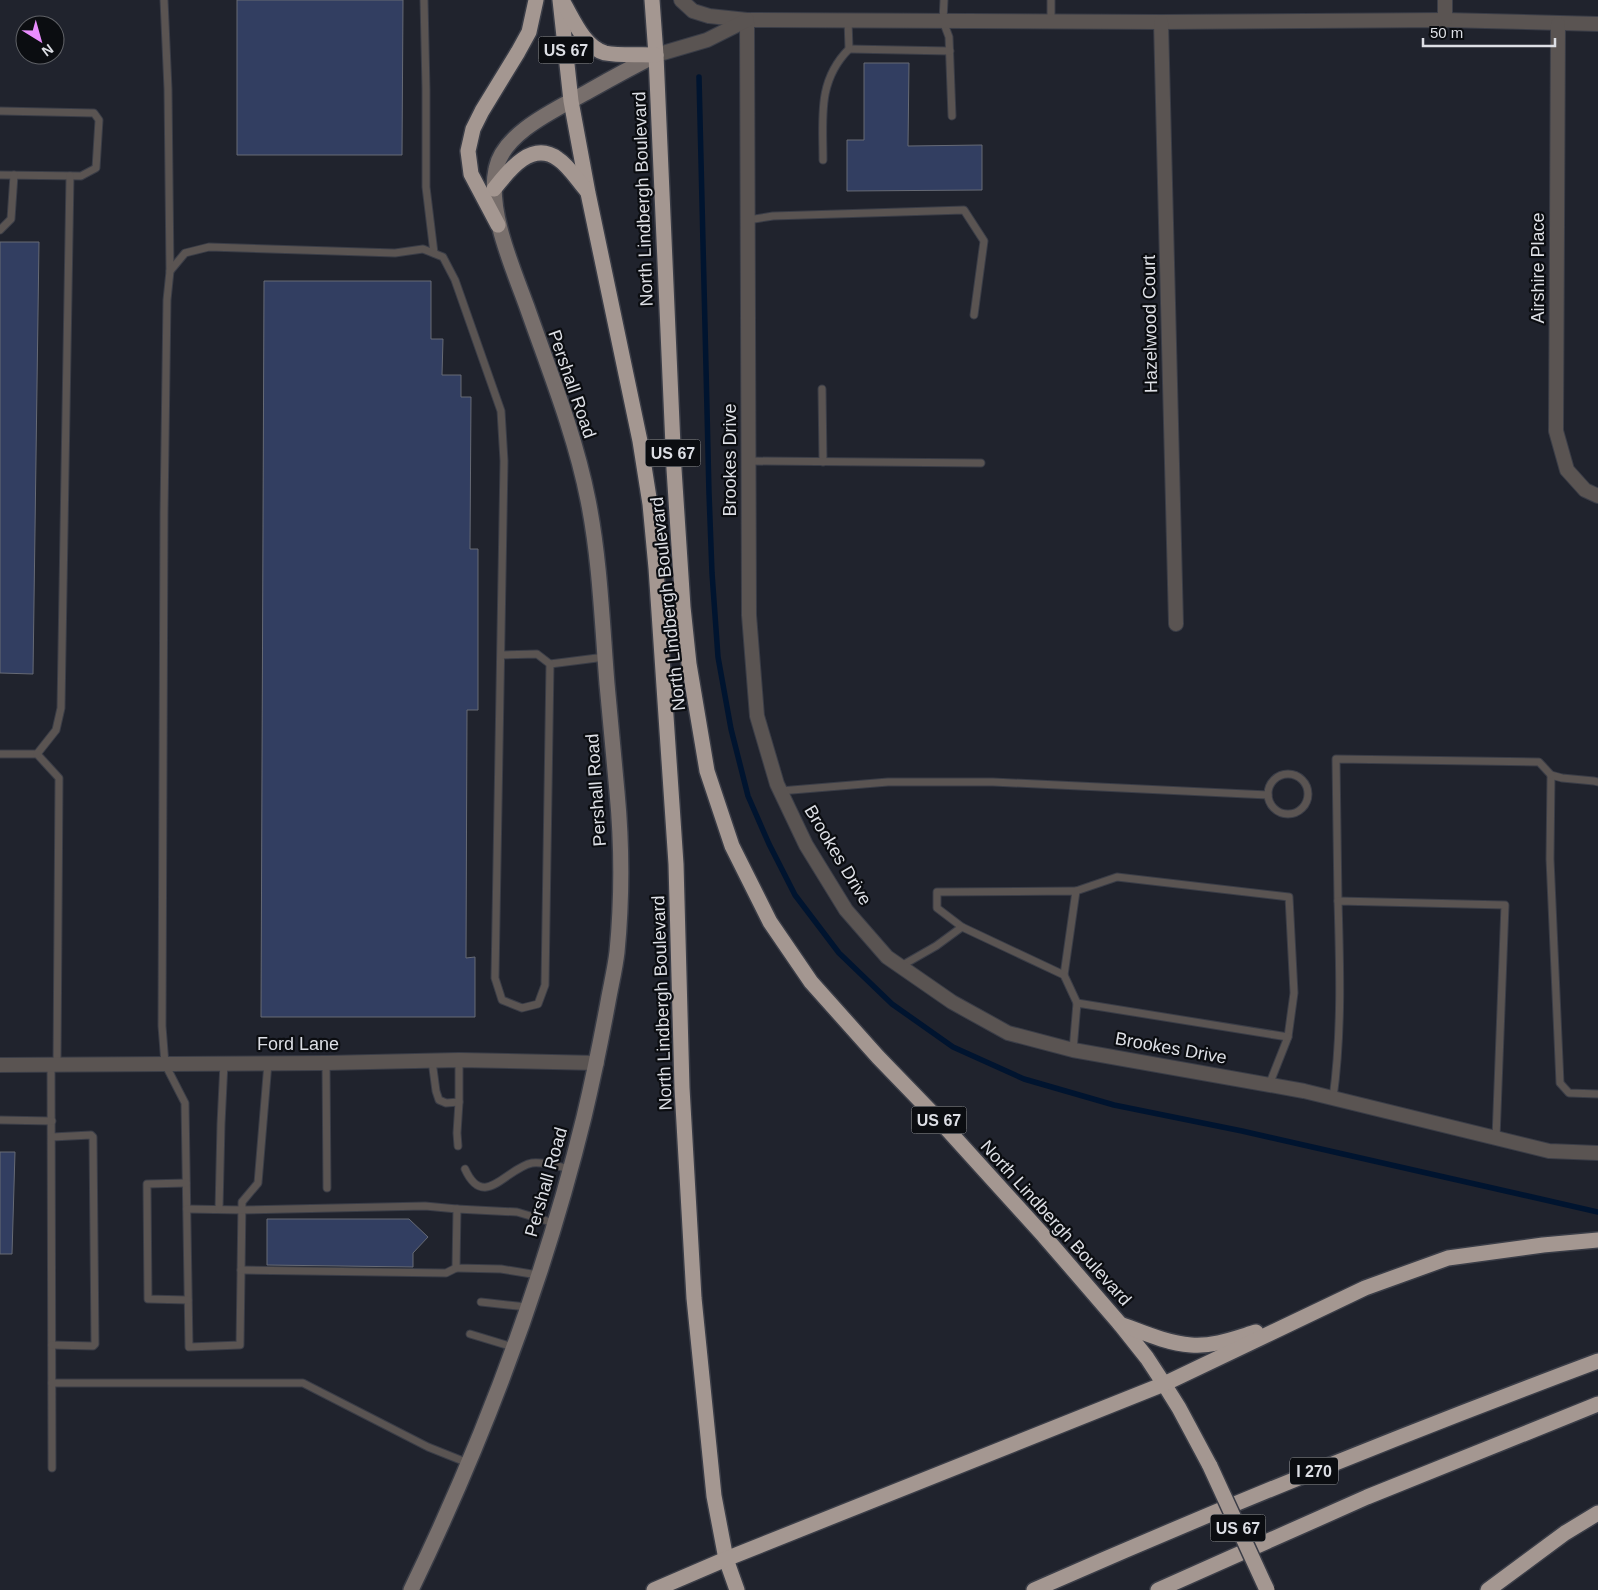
<svg xmlns="http://www.w3.org/2000/svg" width="1598" height="1590" viewBox="0 0 1598 1590" font-family="Helvetica,sans-serif">
<style>
.lines{fill:none;stroke-linecap:round;stroke-linejoin:round}
.stream{stroke:#00142f;stroke-width:5.5}
.building{fill:#323e61;stroke:#666a75}
.lane-casing{stroke:#3a3d47;stroke-width:9}
.street-casing{stroke:#3a3d47;stroke-width:16}
.secondary-casing{stroke:#3a3d47;stroke-width:18}
.highway-casing{stroke:#3a3d47;stroke-width:18}
.lane{stroke:#5a5452;stroke-width:7}
.street{stroke:#5a5452;stroke-width:14}
.secondary{stroke:#786f6c;stroke-width:15}
.highway{stroke:#a49791;stroke-width:15}
.highway-bridge-casing{stroke:#3a3d47;stroke-width:18;stroke-linecap:butt}
.highway-bridge{stroke:#a49791;stroke-width:15}
.labels{text-anchor:middle;dominant-baseline:central;stroke-width:4.5;stroke-linejoin:round;paint-order:stroke}
.shield{fill:#0b0d11;stroke:#9ea0a5;stroke-width:1}
.shield-label{font-size:16px;font-weight:bold;fill:#dddfe5}
.street-label{font-size:18px;fill:#dddfe5;stroke:#0b0d11}
</style>
<rect width="100%" height="100%" fill="#20232d"/>
<g class="lines">
<path class="stream" d="M699 77 709 493 712 573 718 657 731 729 748 796 769 844 795 895 839 953 892 1004 953 1047 1024 1079 1114 1105 1242 1131 1598 1212"/>
</g>
<g class="building">
<path d="M237 0H403L402 155H237Z"/>
<path d="M864 63H909L908 146 982 145V190L847 191V140H864Z"/>
<path d="M0 242H39L33 674 0 673Z"/>
<path d="M264 281H431V339H443L442 375H461V397H471L470 549H478V710H467L466 958 475 957V1017H261Z"/>
<path d="M0 1152H15L12 1254H0Z"/>
<path d="M267 1219H409L428 1237 413 1253V1267L267 1265Z"/>
</g>
<g class="lines">
<defs>
<g id="lane">
<path d="M164 0 168 89 170 271"/>
<path d="M424 0 426 89V187L434 253"/>
<path d="M944 0 943 21 949 37 952 116"/>
<path d="M1051 0V22"/>
<path d="M849 49 950 51"/>
<path d="M0 111 94 113 99 120 96 168 81 176 0 175"/>
<path d="M823 160C823 118 817 81 849 49L848 20"/>
<path d="M748 220 773 216 964 210 984 241 974 315"/>
<path d="M0 230 11 219 14 175"/>
<path d="M822 389 823 462"/>
<path d="M749 461 981 463"/>
<path d="M550 664 605 657"/>
<path d="M0 754H37L59 778 57 1065"/>
<path d="M37 754 56 730 61 708 70 176"/>
<circle cx="1288" cy="794" r="20"/>
<path d="M1598 782 1594 781 1562 778 1551 775 1550 859 1560 1083 1569 1093 1598 1094"/>
<path d="M780 791 888 782H993L1268 795"/>
<path d="M1076 891 1117 877 1289 897 1294 993 1288 1037 1269 1085"/>
<path d="M1338 901 1336 759 1539 762 1551 775"/>
<path d="M962 927 937 908V892L1076 891 1064 975"/>
<path d="M901 966 936 946 962 927 1064 975 1077 1003"/>
<path d="M1073 1050 1077 1003 1288 1037"/>
<path d="M432 1061 436 1091 439 1100 446 1103 459 1102"/>
<path d="M268 1063 258 1183 242 1202 240 1345 189 1347 185 1103 165 1064 162 1026 164 514 167 300 170 271 185 253 209 247 395 253 423 249 443 257 455 280 501 411 504 461 495 978 502 1000 522 1008 538 1004 545 985 550 664 537 654 501 655"/>
<path d="M326 1063 327 1188"/>
<path d="M51 1065 52 1468"/>
<path d="M1333 1098C1342 1033 1340 967 1338 901L1505 905 1496 1138"/>
<path d="M0 1120 52 1121"/>
<path d="M52 1137 91 1135 93 1137 95 1344 93 1346 52 1345"/>
<path d="M458 1146 457 1133 459 1102V1060"/>
<path d="M465 1169C484 1211 506 1168 532 1163 542 1161 560 1167 570 1169"/>
<path d="M186 1183 147 1184 148 1299 188 1300"/>
<path d="M187 1209 242 1210 425 1206 457 1209"/>
<path d="M219 1209 221 1124 224 1063"/>
<path d="M241 1270 446 1273 456 1268"/>
<path d="M538 1275 501 1269 456 1268 457 1209 517 1212 554 1223"/>
<path d="M481 1302 527 1307"/>
<path d="M470 1334 513 1347"/>
<path d="M52 1383H303L428 1447 468 1463"/>
</g>
<g id="street">
<path d="M681 0 693 11 709 16 747 20 1161 22 1445 20 1598 24"/>
<path d="M747 20 749 615 757 716 777 784 806 845 846 910 887 957 952 1002 1008 1033 1073 1050 1304 1091 1549 1151 1598 1153"/>
<path d="M1445 20V0"/>
<path d="M1161 22 1176 624"/>
<path d="M1558 24 1556 431 1567 470 1585 490 1598 496"/>
<path d="M656 55 707 40 747 20"/>
<path d="M0 1065 326 1063 459 1060 597 1063"/>
</g>
<path id="secondary" d="M411 1590C484 1439 544 1280 584 1117 593 1079 601 1040 608 1002 611 985 615 969 617 952 622 900 622 845 617 792 614 756 610 720 607 684 602 622 600 560 588 500 575 434 549 370 527 307 513 268 487 211 496 169 503 132 559 108 589 91 612 78 634 66 656 55"/>
<g id="highway">
<path d="M560 0 571 101 588 193 640 441 650 504 656 568 676 864 682 1088 694 1298 714 1496 726 1559 737 1590"/>
<path d="M652 0 656 55 674 469 683 607 689 664 707 771 732 846 770 922 811 982 878 1057 937 1118 1044 1236 1120 1324 1147 1358 1164 1384 1179 1408 1210 1466"/>
<path d="M563 2C573 19 584 47 605 53 621 56 640 54 656 55"/>
<path d="M494 189C509 170 532 140 558 159 569 166 578 181 587 191"/>
<path d="M498 225 471 174 468 151 473 129 482 111 518 52 529 32 536 0"/>
<path d="M1120 1324C1142 1332 1166 1343 1191 1345 1213 1347 1236 1338 1256 1332"/>
<path d="M654 1590 726 1559 1164 1384 1365 1288 1448 1258 1543 1245 1598 1240"/>
<path d="M1034 1590C1220 1508 1408 1432 1598 1361"/>
<path d="M1158 1590 1367 1497 1598 1404"/>
<path d="M1488 1590 1565 1533 1598 1513"/>
</g>
</defs>
<use href="#lane" class="lane-casing"/>
<use href="#street" class="street-casing"/>
<use href="#secondary" class="secondary-casing"/>
<use href="#highway" class="highway-casing"/>
<use href="#lane" class="lane"/>
<use href="#street" class="street"/>
<use href="#secondary" class="secondary"/>
<use href="#highway" class="highway"/>
<defs>
<path id="highway-bridge" d="M1210 1466 1267 1590"/>
</defs>
<use href="#highway-bridge" class="highway-bridge-casing"/>
<use href="#highway-bridge" class="highway-bridge"/>
</g>
<g class="labels">
<g class="shield">
<rect x="538.5" y="36.5" width="55" height="27" rx="4"/>
<rect x="645.5" y="439.5" width="55" height="27" rx="4"/>
<rect x="911.5" y="1106.5" width="55" height="27" rx="4"/>
<rect x="1290" y="1457.5" width="48" height="27" rx="4"/>
<rect x="1210.5" y="1514.5" width="55" height="27" rx="4"/>
</g>
<g class="shield-label">
<text x="566" y="50">US 67</text>
<text x="673" y="453">US 67</text>
<text x="939" y="1120">US 67</text>
<text x="1314" y="1471">I 270</text>
<text x="1238" y="1528">US 67</text>
</g>
<g class="street-label">
<text transform="translate(643 199) rotate(-92)">North Lindbergh Boulevard</text>
<text transform="translate(1538 268) rotate(-90)">Airshire Place</text>
<text transform="translate(1150 324) rotate(-91)">Hazelwood Court</text>
<text transform="translate(572 384) rotate(71)">Pershall Road</text>
<text transform="translate(730 460) rotate(-90)">Brookes Drive</text>
<text transform="translate(668 604) rotate(-96)">North Lindbergh Boulevard</text>
<text transform="translate(596 790) rotate(-94)">Pershall Road</text>
<text transform="translate(838 855) rotate(59)">Brookes Drive</text>
<text transform="translate(662 1003) rotate(-92)">North Lindbergh Boulevard</text>
<text x="298" y="1044">Ford Lane</text>
<text transform="translate(1171 1048) rotate(10)">Brookes Drive</text>
<text transform="translate(546 1182) rotate(-74)">Pershall Road</text>
<text transform="translate(1056 1223) rotate(48)">North Lindbergh Boulevard</text>
</g>
</g>
<g transform="translate(40 40) rotate(143)"><circle r="24" fill="#0b0d11" stroke="#5f6166"/>
<path d="M0-4L9 19L0 12L-9 19Z" fill="#e98dfe"/>
<text y="-8" font-size="14" font-weight="bold" text-anchor="middle" fill="#dddfe5">N</text>
</g>
<path d="M1423 38v8h132v-8" fill="none" stroke="#dddfe5" stroke-width="2.5"/>
<text x="1430" y="38" font-size="15" fill="#dddfe5" stroke="#0b0d11" stroke-width="4" paint-order="stroke">50 m</text>
</svg>
